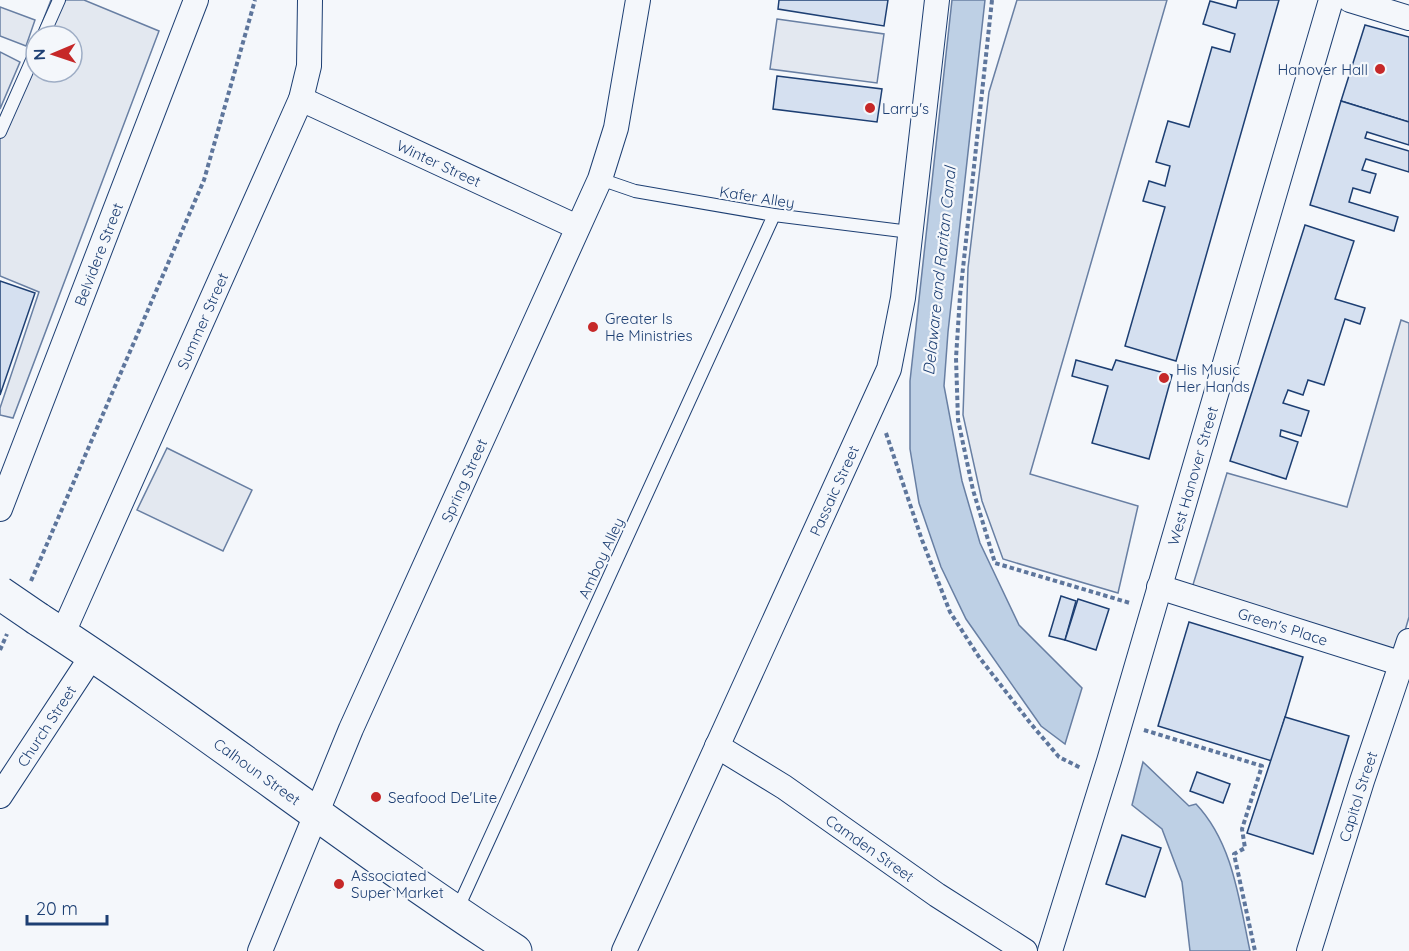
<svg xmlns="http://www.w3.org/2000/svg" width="1409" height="951" viewBox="0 0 1409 951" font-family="Quicksand,sans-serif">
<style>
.parking{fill:#e3e8f0;stroke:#687fa3;stroke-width:1.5}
.water{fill:#bed0e5;stroke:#687fa3;stroke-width:1.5}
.building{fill:#d5e0f0;stroke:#1d3f73;stroke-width:1.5}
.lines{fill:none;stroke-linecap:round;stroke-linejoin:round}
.service-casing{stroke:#1d3f73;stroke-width:14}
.minor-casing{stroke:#1d3f73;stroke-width:26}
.primary-casing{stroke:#1d3f73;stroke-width:35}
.path{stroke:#5e769c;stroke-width:4;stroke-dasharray:4.5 3;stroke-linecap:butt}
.service{stroke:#f4f7fb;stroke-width:12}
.minor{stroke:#f4f7fb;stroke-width:24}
.primary{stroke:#f4f7fb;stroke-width:33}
.primary-bridge-casing{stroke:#1d3f73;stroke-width:35;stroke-linecap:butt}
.primary-bridge{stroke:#f4f7fb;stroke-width:33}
.poi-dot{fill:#c62828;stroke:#f4f7fb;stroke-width:2}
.labels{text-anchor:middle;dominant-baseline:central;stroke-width:4.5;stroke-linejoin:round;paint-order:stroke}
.poi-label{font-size:15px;fill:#1d3f73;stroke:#f4f7fb;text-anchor:start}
.street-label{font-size:15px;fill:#1d3f73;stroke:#f4f7fb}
.water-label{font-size:16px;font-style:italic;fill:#1d3f73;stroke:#f4f7fb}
</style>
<rect width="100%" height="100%" fill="#f4f7fb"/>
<g class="parking">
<path d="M51 0H84L159 31 13 418 0 415V408L39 292 0 276V132L36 38V72H72V36H37Z"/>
<path d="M1017 0H1167L1030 474 1138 506 1118 593 1003 559 982 501 963 415 968 268 989 92Z"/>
<path d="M0 7 35 20 26 46 0 36Z"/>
<path d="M777 19 884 34 877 83 770 69Z"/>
<path d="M0 52 20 62 0 109Z"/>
<path d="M1401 320 1409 323V617L1399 651 1192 588 1227 473 1347 507Z"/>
<path d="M167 448 252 490 223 551 137 510Z"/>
</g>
<g class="water">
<path d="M952 0H985L948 332 944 386 962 481 980 543 1019 625 1082 688 1065 744 1041 726 966 619 941 567 919 503 910 449V381Z"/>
<path d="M1143 762 1189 806 1196 804C1233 843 1239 900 1250 951H1190L1182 882 1162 829 1132 805Z"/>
</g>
<g class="building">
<path d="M779 0H888L884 26 778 9Z"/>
<path d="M1238 0H1279L1176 361 1125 346 1165 207 1143 201 1149 181 1165 186 1170 166 1156 162 1168 121 1189 127 1212 47 1230 52 1235 34 1203 24 1210 1 1236 8Z"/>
<path d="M1365 25 1409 37V122L1341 101Z"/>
<path d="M777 76 882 89 877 122 773 109Z"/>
<path d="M1341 101 1409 122V145L1367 132 1365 138 1409 151V172L1366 159 1362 170 1376 174 1370 193 1353 188 1349 202 1398 217 1394 231 1310 205Z"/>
<path d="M1305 225 1354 241 1335 299 1365 308 1360 324 1345 319 1324 385 1308 380 1303 395 1288 390 1283 403 1309 411 1301 436 1281 430 1280 436 1298 442 1286 479 1230 461Z"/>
<path d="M0 281 35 293 0 395Z"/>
<path d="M1076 360 1112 370 1116 360 1172 375 1149 459 1092 443 1108 386 1072 376Z"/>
<path d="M1061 596 1076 601 1065 640 1049 636Z"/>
<path d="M1078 599 1109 609 1096 650 1065 640Z"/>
<path d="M1189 622 1303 657 1272 761 1158 726Z"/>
<path d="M1285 717 1349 736 1313 854 1247 833Z"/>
<path d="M1197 772 1230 784 1223 803 1190 791Z"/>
<path d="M1122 835 1161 848 1145 897 1106 884Z"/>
</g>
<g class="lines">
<defs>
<g id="service">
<path d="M43 36 59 0"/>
<path d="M0 132 36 51"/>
<path d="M600 179 635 191 774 215 910 232"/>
<path d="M457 910 774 215"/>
</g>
<g id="minor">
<path d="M1350 0 1409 18"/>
<path id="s1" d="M301 99 577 227"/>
<path id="s2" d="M0 509 196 0"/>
<path id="s3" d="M1159 587 1409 666"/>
<path id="s4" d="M62 635 301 99 309 66 310 0"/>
<path id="s5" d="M717 746 784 787 937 895 1025 951"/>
<path id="s6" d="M0 796 92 656"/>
<path id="s7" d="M260 951 351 729 600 179 616 128 638 0"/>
<path id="s8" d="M624 951 889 369 903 298 937 0"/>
<path id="s9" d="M1050 951 1109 761 1331 0"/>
<path id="s10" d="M1309 951 1362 781 1409 641"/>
</g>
<g id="primary">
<path id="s11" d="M38 619C201 724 352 846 515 951"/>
</g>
</defs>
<use href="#service" class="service-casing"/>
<use href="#minor" class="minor-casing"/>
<use href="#primary" class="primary-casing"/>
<g class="path">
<path d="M992 0 960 296 956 358 958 420 973 490 995 563 1130 603"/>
<path d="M886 433 922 540 950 612 979 657 1031 724 1059 757 1081 768"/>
<path d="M31 581 204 180 255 0"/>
<path d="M0 650 7 634"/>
<path d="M1144 730 1262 766 1242 829 1245 848 1234 854 1255 951"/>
</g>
<use href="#service" class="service"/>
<use href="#minor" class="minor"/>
<use href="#primary" class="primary"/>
<defs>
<path id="primary-bridge" d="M0 593 38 619"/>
</defs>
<use href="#primary-bridge" class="primary-bridge-casing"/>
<use href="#primary-bridge" class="primary-bridge"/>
</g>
<g class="poi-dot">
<circle cx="1380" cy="69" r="6"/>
<circle cx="870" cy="108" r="6"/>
<circle cx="593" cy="327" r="6"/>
<circle cx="1164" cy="378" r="6"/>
<circle cx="376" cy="797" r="6"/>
<circle cx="339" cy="884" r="6"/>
</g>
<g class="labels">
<g class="poi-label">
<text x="1368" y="69" text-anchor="end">Hanover Hall</text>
<text x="882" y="108">Larry's</text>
<text x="605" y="318">Greater Is<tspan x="605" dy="17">He Ministries</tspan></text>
<text x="1176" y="369">His Music<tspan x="1176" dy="17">Her Hands</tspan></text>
<text x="388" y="797">Seafood De'Lite</text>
<text x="351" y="875">Associated<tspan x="351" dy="17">Super Market</tspan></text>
</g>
<g class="street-label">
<text stroke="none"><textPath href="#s1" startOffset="152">Winter Street</textPath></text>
<text transform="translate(757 197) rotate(9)">Kafer Alley</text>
<text stroke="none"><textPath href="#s2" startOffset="273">Belvidere Street</textPath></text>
<text stroke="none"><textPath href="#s4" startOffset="344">Summer Street</textPath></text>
<text stroke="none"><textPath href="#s9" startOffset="496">West Hanover Street</textPath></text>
<text stroke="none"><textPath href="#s7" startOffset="513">Spring Street</textPath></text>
<text stroke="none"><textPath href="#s8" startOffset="506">Passaic Street</textPath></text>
<text transform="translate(601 558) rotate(-65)">Amboy Alley</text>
<text stroke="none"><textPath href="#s3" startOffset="130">Green's Place</textPath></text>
<text stroke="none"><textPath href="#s6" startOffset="84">Church Street</textPath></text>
<text stroke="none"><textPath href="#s11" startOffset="267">Calhoun Street</textPath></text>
<text stroke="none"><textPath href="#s10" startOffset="162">Capitol Street</textPath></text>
<text stroke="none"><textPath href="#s5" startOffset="184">Camden Street</textPath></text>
</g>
<g class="water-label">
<text transform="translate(939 271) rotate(-84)">Delaware and Raritan Canal</text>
</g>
</g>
<g transform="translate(54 54) rotate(268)"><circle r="28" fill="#f4f7fb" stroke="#9eadc5" stroke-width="1.5"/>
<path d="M0-4.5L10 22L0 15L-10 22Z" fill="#c62828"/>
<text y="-9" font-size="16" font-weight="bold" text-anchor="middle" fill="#1d3f73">N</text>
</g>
<path d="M27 915v9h80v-9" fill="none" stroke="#1d3f73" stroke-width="3"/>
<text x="36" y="915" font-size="18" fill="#1d3f73" stroke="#f4f7fb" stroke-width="4.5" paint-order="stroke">20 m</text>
</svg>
